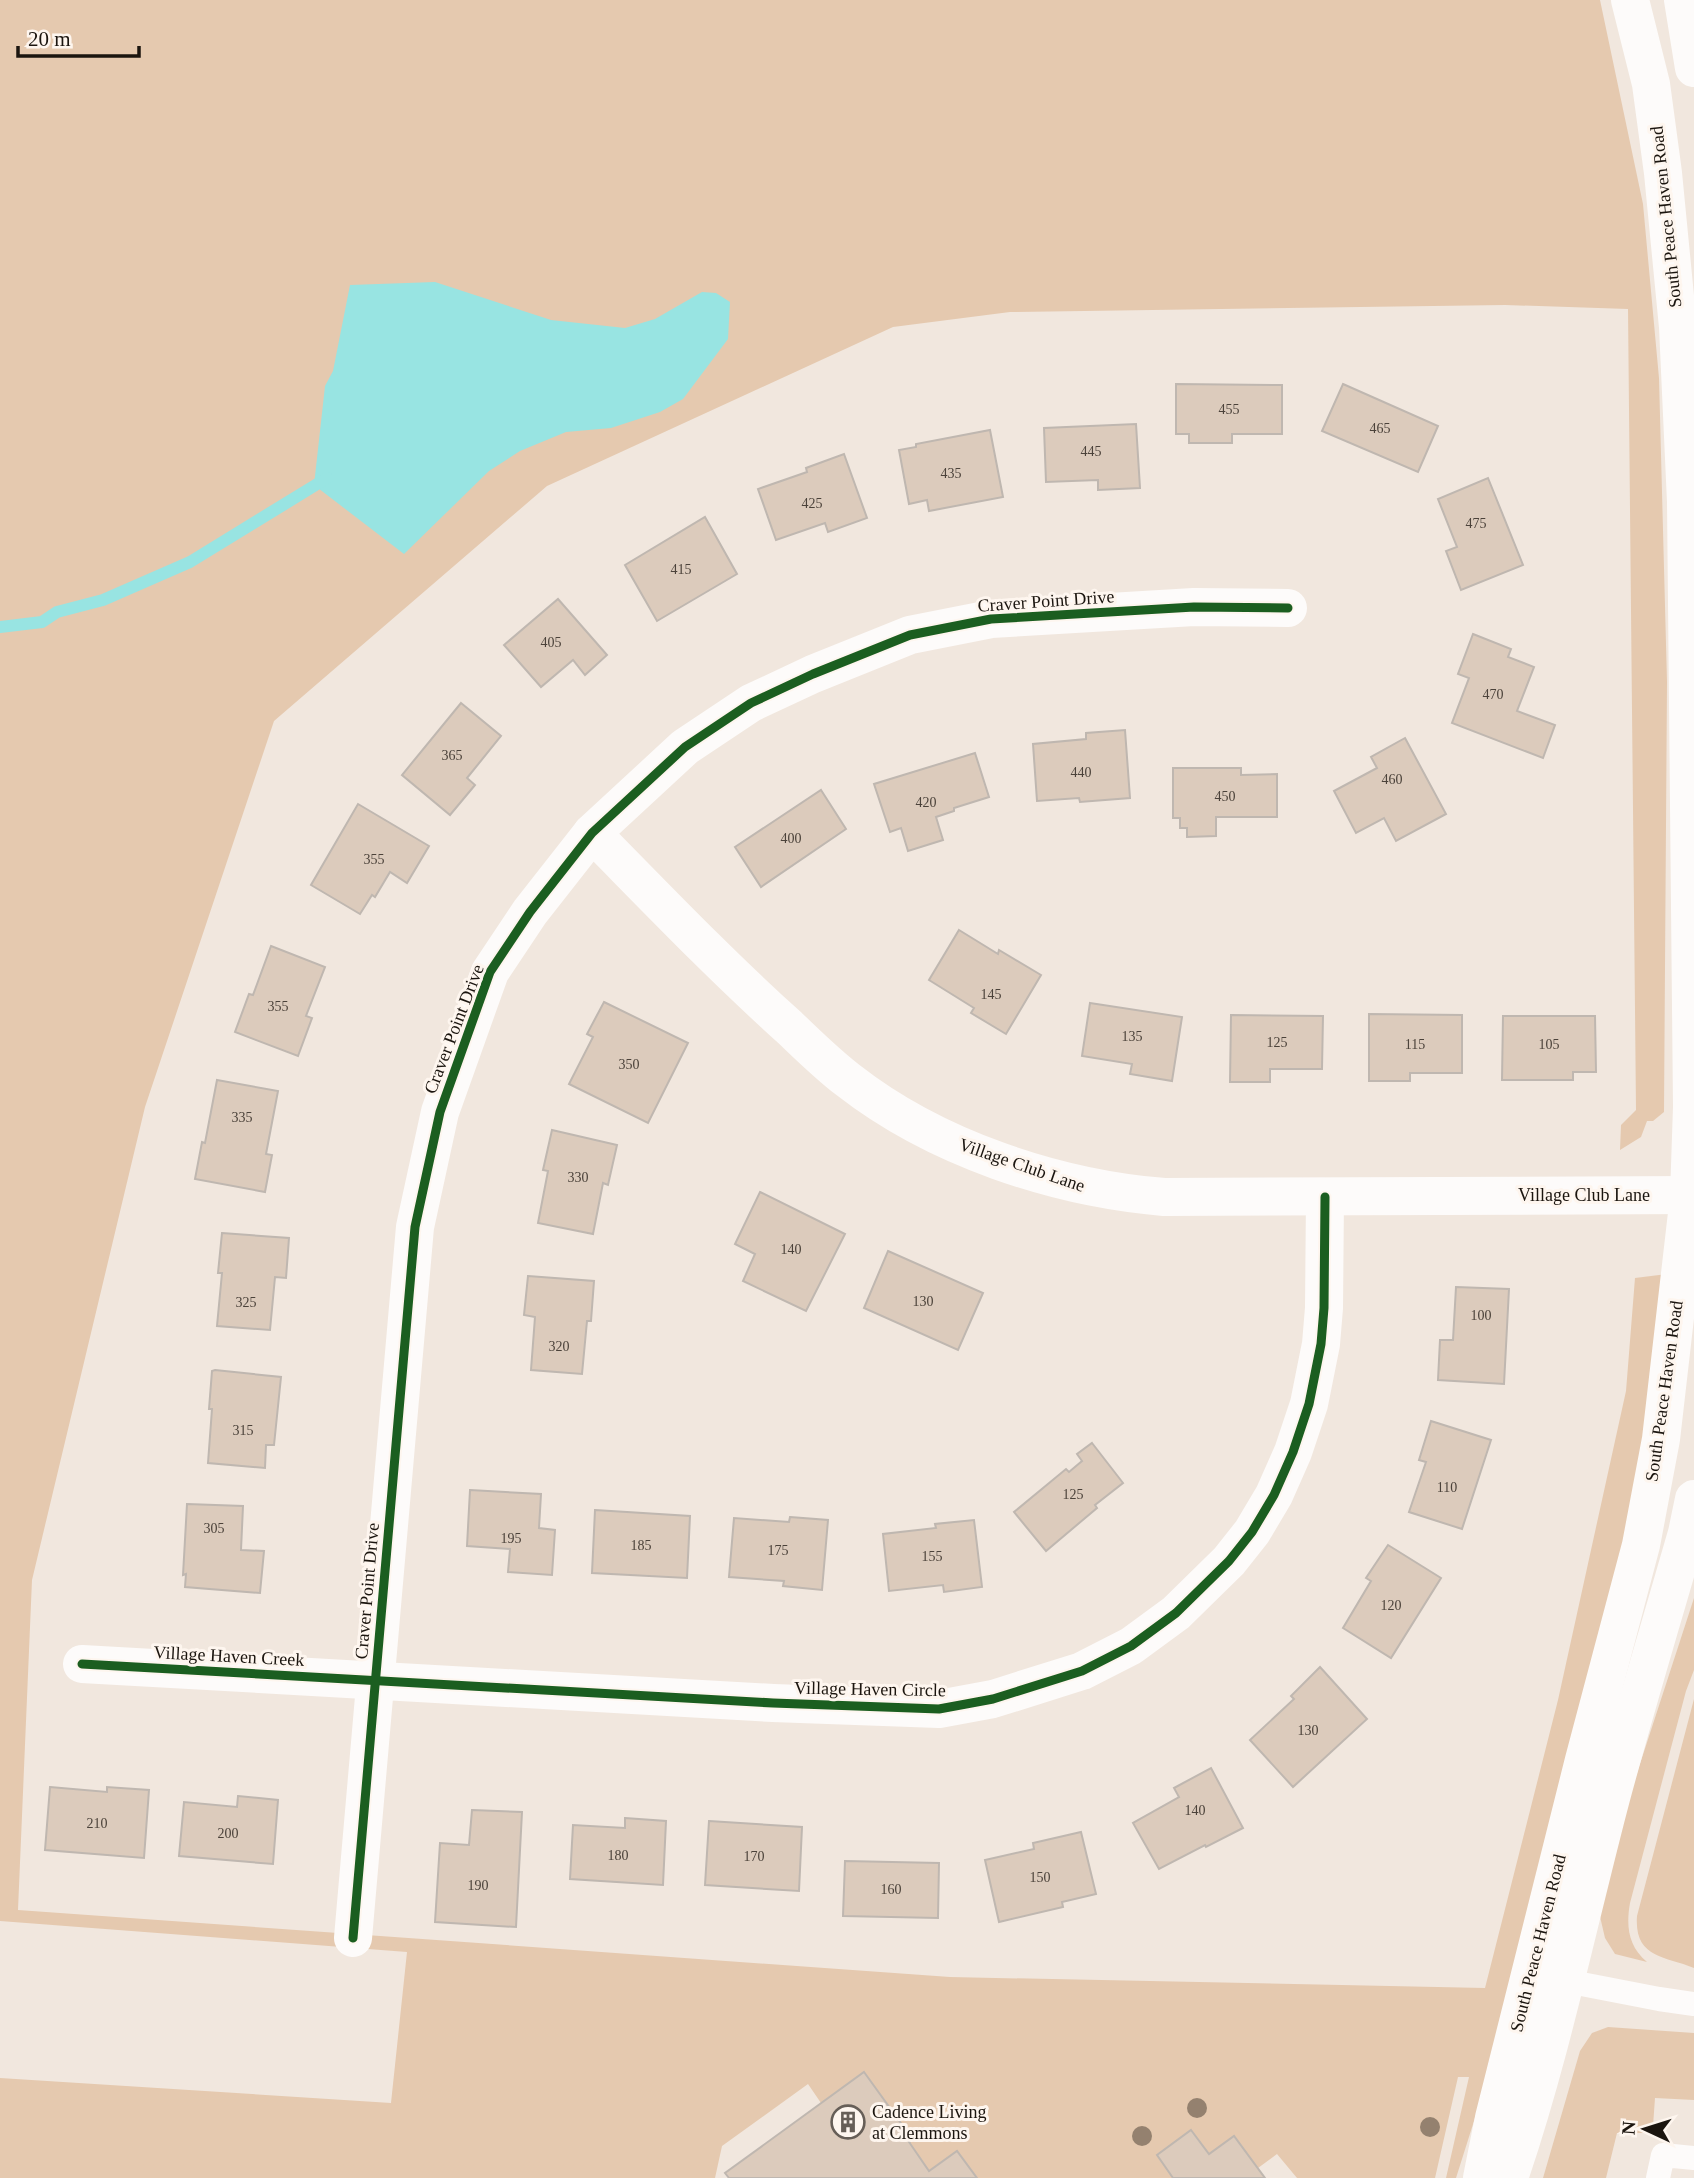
<svg xmlns="http://www.w3.org/2000/svg" width="1694" height="2178" viewBox="0 0 1694 2178" font-family="'Times New Roman',serif">
<style>
.green{fill:#e5c9af}
.water{fill:#98e4e2}
.lines{fill:none;stroke-linecap:round;stroke-linejoin:round}
.stream{stroke:#98e4e2;stroke-width:12}
.building{fill:#dccbbc;stroke:#bfb7b0;stroke-width:2}
.lane{stroke:#fdfbfa;stroke-width:24}
.street{stroke:#fdfbfa;stroke-width:38}
.secondary{stroke:#fdfbfa;stroke-width:38}
.cycleway-casing{stroke:#fef6ef;stroke-width:13}
.cycleway{stroke:#1b5e20;stroke-width:9}
.tree{fill:#94816f}
.labels{text-anchor:middle;dominant-baseline:central;stroke-width:6;stroke-linejoin:round;paint-order:stroke}
.number-label{font-size:14px;fill:#4b423a}
.street-label{font-size:18px;fill:#1b150f;stroke:#fef6ef}
.poi-label{font-size:18px;fill:#1b150f;stroke:#fef6ef;text-anchor:start}
</style>
<rect width="100%" height="100%" fill="#f1e7de"/>
<g class="green">
<path d="M0 0H1600L1643 204 1659 378 1667 682 1664 1112 1653 1121H1647L1641 1137 1620 1150 1621 1125 1636 1110 1628 309 1505 305 1010 312 893 327 547 486 274 721 145 1107 32 1580 18 1910 950 1977 1485 1988 1558 1700 1626 1391 1635 1278 1667 1274 1652 1433 1492 2064 1456 2178H1446L1469 2077H1458L1435 2178H1297L1277 2154 1258 2168 1209 2154 1191 2130 1157 2155 1173 2178H977L957 2151 929 2171 909 2142 912 2140 821 2103 808 2084 722 2146 715 2178H0V2078L391 2103 407 1952 0 1921Z"/>
<path d="M1694 1598V1670L1686 1691 1630 1903C1626 1926 1628 1946 1647 1962L1615 1954 1605 1938 1598 1908 1625 1810Z"/>
<path d="M1694 1699V1968C1664 1956 1634 1958 1637 1916Z"/>
<path d="M1608 2027 1694 2033V2100L1655 2098 1653 2126 1647 2133H1617L1606 2178H1543L1580 2051 1592 2033Z"/>
</g>
<path class="water" d="M435 282 551 320 625 328 655 319 702 292 716 293 730 302 728 339 683 399 660 412 611 428 566 432 520 451 489 471 404 554 314 485 325 386 333 371 350 285Z"/>
<g class="lines">
<path class="stream" d="M0 627 42 622 57 612 103 600 190 562 327 478"/>
</g>
<g class="building">
<path d="M1176 384 1282 385V434H1232V443H1189V434H1176Z"/>
<path d="M1343 384 1438 426 1418 472 1322 431Z"/>
<path d="M1136 424 1140 488 1098 490V480L1046 482 1044 428Z"/>
<path d="M990 430 1003 497 929 511 927 500 909 504 899 450 916 447V444Z"/>
<path d="M844 454 867 518 828 532 825 523 776 540 758 489 807 472 806 468Z"/>
<path d="M1488 478 1523 565 1461 590 1446 551 1457 547 1438 499Z"/>
<path d="M705 517 737 574 657 621 625 565Z"/>
<path d="M558 599 607 655 585 675 573 660 541 687 504 645Z"/>
<path d="M1473 634 1511 649 1508 657 1534 667 1517 711 1555 725 1543 758 1452 723 1469 678 1458 674Z"/>
<path d="M461 703 501 736 467 778 475 785 450 815 402 775Z"/>
<path d="M1125 730 1130 798 1080 802 1079 798 1037 801 1033 744 1086 739V733Z"/>
<path d="M1405 738 1446 814 1396 841 1384 818 1356 833 1334 791 1377 768 1371 757Z"/>
<path d="M975 753 989 797 954 808V811L936 817 943 840 908 851 901 828 890 832 874 784Z"/>
<path d="M1173 768H1241V775L1277 774V817H1216V836L1187 837V828H1180V818H1173Z"/>
<path d="M821 790 846 829 761 887 735 847Z"/>
<path d="M358 804 429 846 407 883 390 872 375 897 372 895 360 914 311 885Z"/>
<path d="M959 930 998 954 999 950 1041 975 1006 1034 971 1013 974 1008 929 980Z"/>
<path d="M271 946 325 967 306 1016 312 1018 298 1056 235 1032 249 994 253 995Z"/>
<path d="M604 1002 688 1043 648 1123 569 1084 593 1037 587 1034Z"/>
<path d="M1090 1003 1182 1017 1172 1081 1130 1074 1132 1064 1082 1056Z"/>
<path d="M1369 1014 1462 1015V1073H1410V1081H1369Z"/>
<path d="M1231 1015 1323 1016 1322 1069H1270V1082H1230Z"/>
<path d="M1503 1016H1595L1596 1072H1573V1080H1502Z"/>
<path d="M217 1080 278 1091 266 1154 272 1155 265 1192 195 1179 202 1142 205 1143Z"/>
<path d="M552 1130 617 1145 608 1185 603 1183 593 1234 538 1223 548 1171 543 1170Z"/>
<path d="M760 1192 845 1234 806 1311 743 1281 755 1254 735 1244Z"/>
<path d="M222 1233 289 1238 286 1278 275 1277 270 1330 217 1326 222 1273H218Z"/>
<path d="M888 1251 983 1293 958 1350 864 1308Z"/>
<path d="M528 1276 594 1281 591 1321H587L582 1374 531 1370 535 1317 524 1315Z"/>
<path d="M1456 1287 1509 1289 1504 1384 1438 1380 1440 1340H1453Z"/>
<path d="M215 1370 281 1377 274 1445H266L265 1468 208 1463 212 1409H209L212 1371Z"/>
<path d="M1431 1421 1491 1440 1462 1529 1409 1512 1426 1462 1419 1460Z"/>
<path d="M1092 1443 1123 1483 1095 1505 1097 1508 1046 1551 1014 1512 1066 1469 1069 1472 1082 1461 1077 1454Z"/>
<path d="M470 1490 541 1494 539 1528 555 1530 552 1575 508 1572 510 1549 467 1546Z"/>
<path d="M187 1504 243 1506 241 1550 264 1551 260 1593 185 1587 186 1574 183 1575Z"/>
<path d="M595 1510 690 1516 687 1578 592 1573Z"/>
<path d="M790 1517 828 1520 822 1590 783 1586 784 1581 729 1577 734 1518 789 1522Z"/>
<path d="M974 1520 982 1587 944 1592 943 1585 889 1591 883 1534 936 1528 935 1524Z"/>
<path d="M1388 1545 1441 1578 1391 1658 1343 1628 1371 1581 1366 1578Z"/>
<path d="M1320 1667 1367 1719 1293 1787 1250 1740 1294 1699 1291 1696Z"/>
<path d="M1211 1768 1243 1828 1206 1847 1205 1845 1159 1869 1133 1823 1179 1797 1174 1788Z"/>
<path d="M50 1787 107 1792V1787L149 1790 144 1858 45 1850Z"/>
<path d="M238 1796 278 1800 273 1864 179 1856 184 1802 237 1807Z"/>
<path d="M472 1810 522 1812 516 1927 435 1922 440 1843 469 1845Z"/>
<path d="M625 1818 666 1821 663 1885 570 1879 573 1825 625 1828Z"/>
<path d="M709 1821 802 1827 799 1891 705 1885Z"/>
<path d="M1081 1832 1096 1894 1062 1902 1063 1907 999 1922 985 1860 1034 1849 1033 1843Z"/>
<path d="M845 1861 939 1863 938 1918 843 1916Z"/>
<path d="M864 2072 913 2140 909 2142 929 2171 957 2151 977 2178H729L725 2173Z"/>
<path d="M1191 2130 1209 2154 1234 2136 1265 2178H1173L1157 2155Z"/>
</g>
<g class="lines">
<g class="lane">
<path d="M1566 1981 1659 1999 1694 2004"/>
<path d="M1658 2178 1663 2155 1694 2158"/>
</g>
<g class="street">
<path d="M592 833C657 899 720 965 789 1027 808 1045 827 1064 848 1080 935 1148 1055 1188 1164 1197L1694 1195"/>
<path d="M82 1664 773 1703 939 1709 993 1699 1082 1671 1131 1646 1176 1613 1229 1561 1252 1532 1274 1495 1293 1452 1309 1404 1321 1344 1324 1308 1325 1197"/>
<path d="M353 1938 415 1227 440 1112 490 972 530 912 592 833 685 747 751 703 813 674 910 635 991 619 1194 607 1288 608"/>
</g>
<g class="secondary">
<path d="M1683 0 1694 68"/>
<path d="M1482 2178 1494 2118 1584 1760 1641 1545 1661 1439 1689 1196 1692 1107 1686 502 1678 327 1663 173 1651 84 1630 0"/>
<path d="M1509 2178C1552 2052 1578 1922 1612 1794 1636 1706 1662 1620 1687 1533L1694 1499"/>
</g>
<defs>
<g id="cycleway">
<path d="M82 1664 773 1703 939 1709 993 1699 1082 1671 1131 1646 1176 1613 1229 1561 1252 1532 1274 1495 1293 1452 1309 1404 1321 1344 1324 1308 1325 1197"/>
<path d="M353 1938 415 1227 440 1112 490 972 530 912 592 833 685 747 751 703 813 674 910 635 991 619 1194 607 1288 608"/>
</g>
</defs>
<use href="#cycleway" class="cycleway-casing"/>
<use href="#cycleway" class="cycleway"/>
</g>
<g class="tree">
<circle cx="1197" cy="2108" r="10"/>
<circle cx="1430" cy="2127" r="10"/>
<circle cx="1142" cy="2136" r="10"/>
</g>
<defs>
<symbol id="building-ring" viewBox="-11 -11 22 22"><circle r="9.5" fill="#fef6ef" stroke="#665e57" stroke-width="1.5"/><path d="M-4-6H4V6H1V3H-1V6H-4ZM-2.5-4.3h1.7v1.8h-1.7ZM.8-4.3h1.7v1.8H.8ZM-2.5-1h1.7V.8h-1.7ZM.8-1h1.7V.8H.8Z" fill="#665e57"/></symbol>
</defs>
<g fill-rule="evenodd">
<use href="#building-ring" x="829" y="2103" width="38" height="38"/>
</g>
<g class="labels">
<g class="number-label">
<text x="1229" y="409">455</text>
<text x="1380" y="428">465</text>
<text x="1091" y="451">445</text>
<text x="951" y="473">435</text>
<text x="812" y="503">425</text>
<text x="1476" y="523">475</text>
<text x="681" y="569">415</text>
<text x="551" y="642">405</text>
<text x="1493" y="694">470</text>
<text x="452" y="755">365</text>
<text x="1081" y="772">440</text>
<text x="1392" y="779">460</text>
<text x="1225" y="796">450</text>
<text x="926" y="802">420</text>
<text x="791" y="838">400</text>
<text x="374" y="859">355</text>
<text x="991" y="994">145</text>
<text x="278" y="1006">355</text>
<text x="1132" y="1036">135</text>
<text x="1277" y="1042">125</text>
<text x="1415" y="1044">115</text>
<text x="1549" y="1044">105</text>
<text x="629" y="1064">350</text>
<text x="242" y="1117">335</text>
<text x="578" y="1177">330</text>
<text x="791" y="1249">140</text>
<text x="923" y="1301">130</text>
<text x="246" y="1302">325</text>
<text x="1481" y="1315">100</text>
<text x="559" y="1346">320</text>
<text x="243" y="1430">315</text>
<text x="1447" y="1487">110</text>
<text x="1073" y="1494">125</text>
<text x="214" y="1528">305</text>
<text x="511" y="1538">195</text>
<text x="641" y="1545">185</text>
<text x="778" y="1550">175</text>
<text x="932" y="1556">155</text>
<text x="1391" y="1605">120</text>
<text x="1308" y="1730">130</text>
<text x="1195" y="1810">140</text>
<text x="97" y="1823">210</text>
<text x="228" y="1833">200</text>
<text x="618" y="1855">180</text>
<text x="754" y="1856">170</text>
<text x="1040" y="1877">150</text>
<text x="478" y="1885">190</text>
<text x="891" y="1889">160</text>
</g>
<g class="street-label">
<text transform="translate(1666 217) rotate(-96)">South Peace Haven Road</text>
<text transform="translate(1046 601) rotate(-4)">Craver Point Drive</text>
<text transform="translate(454 1029) rotate(-69)">Craver Point Drive</text>
<text transform="translate(1022 1165) rotate(19)">Village Club Lane</text>
<text x="1584" y="1195">Village Club Lane</text>
<text transform="translate(1664 1391) rotate(-82)">South Peace Haven Road</text>
<text transform="translate(367 1591) rotate(-85)">Craver Point Drive</text>
<text transform="translate(229 1656) rotate(3)">Village Haven Creek</text>
<text transform="translate(870 1689) rotate(1)">Village Haven Circle</text>
<text transform="translate(1538 1943) rotate(-76)">South Peace Haven Road</text>
</g>
<g class="poi-label">
<text x="872" y="2112">Cadence Living<tspan x="872" dy="21">at Clemmons</tspan></text>
</g>
</g>
<g transform="translate(1645 2129) rotate(274)" stroke="#fef6ef" stroke-width="5" paint-order="stroke">
<path d="M0-5L12 26L0 18L-12 26Z" fill="#1b150f"/>
<text y="-10" font-size="19" font-weight="bold" text-anchor="middle" fill="#1b150f">N</text>
</g>
<path d="M18 46v10h121v-10" fill="none" stroke="#1b150f" stroke-width="3.5"/>
<text x="28" y="46" font-size="21" fill="#1b150f" stroke="#fef6ef" stroke-width="5" paint-order="stroke">20 m</text>
</svg>
